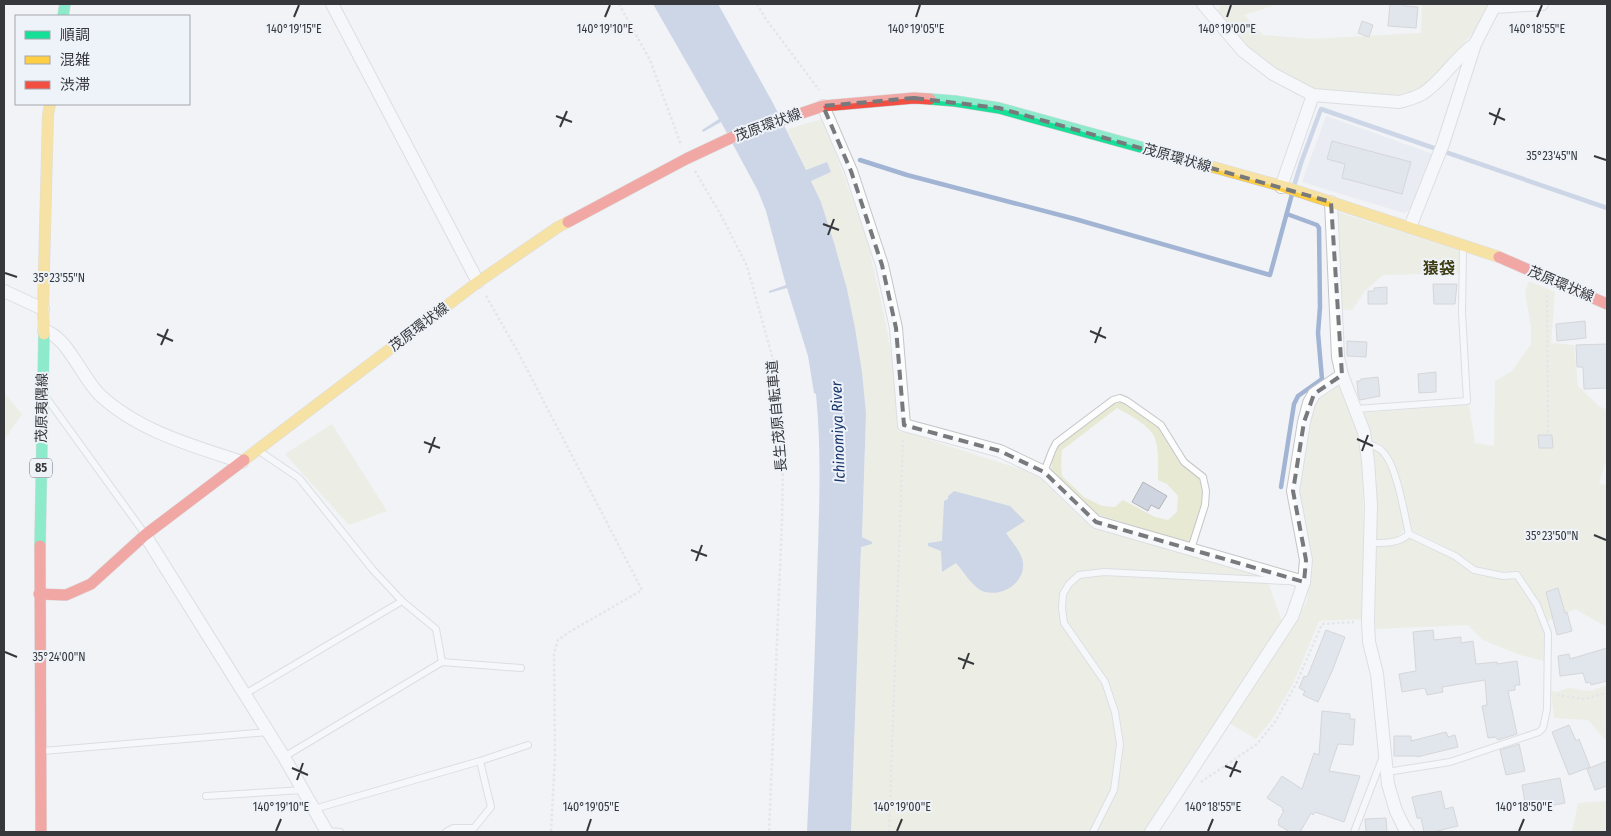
<svg xmlns="http://www.w3.org/2000/svg" width="1611" height="836" viewBox="0 0 1611 836" font-family="'Fira Sans Condensed','Noto Sans JP',sans-serif">
<style>
.built{fill:#e0e5ed}
.green{fill:#e7e9d3;fill-rule:evenodd}
.water{fill:#a2b4d4}
.lines{fill:none;stroke-linecap:round;stroke-linejoin:round}
.stream{stroke:#a2b4d4;stroke-width:4.5}
.building{fill:#cfd5e0;stroke:#b2b4b6}
.lane-casing{stroke:#c3c5c8;stroke-width:8}
.street-casing{stroke:#c3c5c8;stroke-width:14}
.fast-casing{stroke:#c3c5c8;stroke-width:12}
.slow-casing{stroke:#c3c5c8;stroke-width:12}
.jam-casing{stroke:#c3c5c8;stroke-width:12}
.path{stroke:#d6d6d7;stroke-width:2.5;stroke-dasharray:2.5 2.5;stroke-linecap:butt}
.lane{stroke:#fdfdfe;stroke-width:6}
.street{stroke:#fdfdfe;stroke-width:12}
.fast{stroke:#16e098;stroke-width:11}
.slow{stroke:#ffcf43;stroke-width:11}
.jam{stroke:#f24e42;stroke-width:11}
.marked{fill:none;stroke:#77797c;stroke-width:4;stroke-dasharray:10 6;stroke-linejoin:round}
.ticks{fill:none;stroke:#36383b;stroke-width:2}
.labels{text-anchor:middle;dominant-baseline:central;stroke-width:4;stroke-linejoin:round;paint-order:stroke}
.shield{fill:#eef2f9;stroke:#6d7074;stroke-width:1}
.shield-label{font-size:12px;font-weight:bold;fill:#36383b}
.street-label{font-size:14px;fill:#36383b;stroke:#eef2f9}
.water-label{font-size:15px;font-style:italic;fill:#18366d;stroke:#eef2f9}
.quarter-label{font-size:16px;font-weight:bold;fill:#3e3c13;stroke:#eef2f9}
.ticks-label{font-size:12px;text-anchor:middle;fill:#36383b;stroke:#eef2f9;stroke-width:4;stroke-linejoin:round;paint-order:stroke}
</style>
<rect width="100%" height="100%" fill="#f1f3f6"/>
<path class="built" d="M1326 116 1433 154 1414 208 1404 213 1302 182Z"/>
<g class="green">
<path d="M1221 4H1273L1272 6 1244 15 1263 35 1309 39 1421 33 1422 4H1487L1480 24 1434 79 1408 97 1314 92 1274 69 1248 49 1217 13Z"/>
<path d="M823 119 867 239 886 324 897 388 899 432 908 433 1036 474 1081 518 1092 527 1266 576 1282 622 1147 832H851L861 547 871 544 862 537 866 413 862 372 847 289 835 246 821 202 811 180 830 172 806 170 787 130 804 124Z"/>
<path d="M1338 212 1459 250V273L1383 275 1365 291 1352 310 1342 309Z"/>
<path d="M1529 281 1555 292 1551 343 1574 345 1578 386 1599 406 1607 410V457L1599 484 1607 485V627L1575 609 1541 624 1546 635 1544 661 1520 655 1483 640 1468 625 1376 629 1374 617V546H1390L1411 537 1447 556 1446 547 1413 531C1406 507 1400 463 1383 446 1379 442 1374 441 1369 440L1361 413 1469 405 1475 443 1494 446 1495 381 1512 371 1531 344V327L1525 292ZM1518 571 1538 616 1518 580 1479 576Z"/>
<path d="M1338 383 1362 436 1365 619 1319 621 1293 684 1271 721 1256 739 1229 723 1307 601 1310 561 1298 489 1310 414 1317 398Z"/>
<path d="M4 393 22 414 4 440Z"/>
<path d="M1116 402H1122L1158 427 1178 460 1199 478 1204 496 1197 522 1189 543 1090 512 1051 470 1053 457 1059 445ZM1117 408C1129 415 1144 422 1152 433 1160 443 1158 468 1158 480L1167 484 1178 496 1177 512 1168 520 1155 517 1123 500 1115 507 1102 506 1084 497 1062 476 1061 466 1062 450Z"/>
<path d="M332 424 387 511 349 525 285 454Z"/>
<path d="M1371 447 1377 451 1390 465 1405 528 1398 537 1380 541 1377 540 1373 453Z"/>
<path d="M1607 685V742L1588 720 1554 718 1551 691 1556 692 1569 688 1590 691Z"/>
<path d="M1607 801V832H1572L1578 803Z"/>
</g>
<g class="water">
<path d="M653 4H718L774 105 806 170 827 162 831 172 811 181 821 202 835 246 847 289 855 328 862 372 866 413 862 537 872 542V544L861 547 851 832H807C811 747 815 662 817 577 819 516 822 455 816 394L814 393 808 356 787 288 769 293V291L786 285 766 211 758 191 721 122 703 132 702 130 719 119Z"/>
<path d="M954 491 1010 506 1025 521 1006 533C1012 542 1022 552 1023 563 1025 584 1000 598 982 591 971 585 964 572 956 563L942 572 941 551 928 546V543L942 541 944 501 948 499V496Z"/>
</g>
<g class="lines">
<g class="stream">
<path d="M860 160 907 175 1075 219 1270 275 1292 194"/>
<path d="M1294 186 1301 163 1321 109 1607 208"/>
<path d="M1281 487 1294 404 1298 396 1322 379 1318 333 1320 307 1319 228 1317 225 1287 214"/>
</g>
</g>
<g class="building">
<path d="M1390 4H1404V6L1418 7 1416 28 1388 26Z"/>
<path d="M1362 21 1373 25 1369 37 1358 33Z"/>
<path d="M1332 141 1411 162 1402 194 1342 178 1345 164 1327 159Z"/>
<path d="M1433 284H1457L1455 304H1434Z"/>
<path d="M1387 287V304H1368V291H1374V288Z"/>
<path d="M1585 321 1586 338 1557 341 1556 324Z"/>
<path d="M1347 341 1367 342 1366 357 1347 356Z"/>
<path d="M1607 344V388L1584 389 1583 367H1577L1576 345Z"/>
<path d="M1436 372V392L1419 393 1418 374Z"/>
<path d="M1378 377 1380 396 1360 400 1358 394 1357 381H1360L1361 379Z"/>
<path d="M1538 435H1552L1553 448H1539Z"/>
<path d="M1143 482 1167 496 1159 509 1151 505 1148 511 1132 502Z"/>
<path d="M1558 588 1565 613 1567 612 1572 631 1557 635 1546 592Z"/>
<path d="M1326 630 1345 637 1333 669 1318 702 1303 695 1305 691 1299 688 1304 676 1306 677 1308 675Z"/>
<path d="M1433 630 1434 640 1461 637V643L1473 641 1476 664 1497 662V664L1517 661 1520 685H1515V690L1508 691 1517 734 1498 740 1495 737 1488 738 1482 706 1487 705 1485 680 1442 687 1443 692 1427 695 1425 688 1402 692 1399 674 1416 671 1413 632Z"/>
<path d="M1607 648V681L1591 685 1590 682 1586 683 1583 673 1560 676 1558 656 1569 654 1570 659Z"/>
<path d="M1322 711 1350 714V719H1355L1353 745 1338 744 1329 771 1360 776 1344 822 1315 812 1313 815 1311 813 1300 832H1290L1278 825 1279 822 1278 821 1284 811 1282 810 1283 808 1267 798 1282 776 1302 789 1314 753 1319 755Z"/>
<path d="M1569 725 1576 741 1579 739 1590 767 1569 775 1552 732Z"/>
<path d="M1446 732 1448 737 1455 735 1458 747 1417 757V756H1394V736H1411V741Z"/>
<path d="M1519 744 1525 771 1506 775 1500 750Z"/>
<path d="M1607 761V786L1595 790 1587 769Z"/>
<path d="M1560 778 1565 803 1549 806 1548 804 1526 809 1522 785Z"/>
<path d="M1441 791 1445 809 1453 807 1458 826 1433 832H1424L1421 818H1417L1412 797Z"/>
<path d="M1386 818 1387 832H1366L1365 819Z"/>
</g>
<g class="lines">
<defs>
<g id="lane">
<path d="M48 400 145 534"/>
<path d="M1356 409 1467 401 1462 313 1463 247"/>
<path d="M1366 444C1373 445 1379 447 1383 452 1397 466 1404 513 1409 534"/>
<path d="M259 451 299 478 373 570 402 601 436 629 442 662"/>
<path d="M1044 472 1052 451 1056 443 1113 400 1120 398 1127 401 1161 425 1184 462 1203 477 1206 491 1205 505 1191 549"/>
<path d="M1369 543C1383 543 1398 544 1409 534L1455 556 1474 570 1503 576 1517 575 1537 605 1548 633 1547 709 1543 728 1539 732 1450 762 1387 772"/>
<path d="M245 694 402 601"/>
<path d="M43 751 268 732"/>
<path d="M284 757 442 662 521 668"/>
<path d="M206 796 303 790"/>
<path d="M314 809 480 761 528 745"/>
<path d="M327 831 340 832"/>
<path d="M446 832 453 828H474L491 807 480 761"/>
<path d="M1093 832 1114 790 1120 744 1115 712 1105 682 1064 623 1062 608 1063 594 1069 584 1079 575 1104 572 1286 581"/>
<path d="M1354 832 1382 759"/>
</g>
<g id="street">
<path d="M332 4 478 282"/>
<path d="M1203 4 1243 51 1273 74 1313 95 1399 102C1407 100 1415 98 1422 94 1443 81 1454 58 1475 44"/>
<path d="M1494 7 1542 4"/>
<path d="M823 106 851 171 882 265 896 328 904 425 1000 451 1044 472 1096 522 1304 582"/>
<path d="M1281 187 1313 95"/>
<path d="M1331 202 1338 357 1342 375 1364 432 1368 461 1371 505 1368 621 1369 642 1377 674 1388 784 1396 811 1405 829 1408 832"/>
<path d="M1410 227 1443 144 1475 44 1494 7V4"/>
<path d="M4 291 43 309"/>
<path d="M44 331C66 334 83 380 101 396 139 431 193 446 242 462"/>
<path d="M145 535 284 757 327 832"/>
<path d="M1151 832 1292 617 1304 582 1306 560 1293 491 1304 422 1309 403 1314 394 1342 375"/>
</g>
<g id="fast">
<path d="M63 16 65 4"/>
<path d="M930 99 955 101 999 108 1177 157"/>
<path d="M40 546 44 334"/>
</g>
<g id="slow">
<path d="M1177 157 1285 187 1499 257"/>
<path d="M44 334 43 309 48 115 50 104"/>
<path d="M244 460 478 282 558 227 568 222"/>
</g>
<g id="jam">
<path d="M568 222 686 159 737 135 823 106 914 98 930 99"/>
<path d="M1499 257 1607 304"/>
<path d="M40 546 41 832"/>
<path d="M39 594 66 595 91 584 145 535 244 460"/>
</g>
</defs>
<use href="#lane" class="lane-casing"/>
<use href="#street" class="street-casing"/>
<use href="#fast" class="fast-casing"/>
<use href="#slow" class="slow-casing"/>
<use href="#jam" class="jam-casing"/>
<g class="path">
<path d="M619 4 650 60 681 145"/>
<path d="M757 4 765 18 819 90"/>
<path d="M695 171 722 217 747 266 774 363 780 414 783 464 782 521 769 832"/>
<path d="M1547 295 1548 433"/>
<path d="M486 296 518 352 642 590 571 631 558 640 554 653 555 757 551 832"/>
<path d="M1557 695 1584 699 1607 693"/>
<path d="M1201 782 1257 744 1275 722 1296 684 1322 624 1354 622"/>
<path d="M889 832 903 439"/>
</g>
<use href="#lane" class="lane"/>
<use href="#street" class="street"/>
<use href="#fast" class="fast"/>
<use href="#slow" class="slow"/>
<use href="#jam" class="jam"/>
</g>
<path d="M0 0H1611V836H0ZM914 98 999 108 1331 202 1342 375 1314 394 1304 422 1293 491 1306 560 1304 582 1096 522 1044 472 1000 451 904 425 896 328 882 265 851 171 823 106Z" fill="#f1f3f6" fill-opacity=".55" fill-rule="evenodd"/>
<path class="marked" d="M914 98 999 108 1331 202 1342 375 1314 394 1304 422 1293 491 1306 560 1304 582 1096 522 1044 472 1000 451 904 425 896 328 882 265 851 171 823 106Z"/>
<path class="ticks" d="M294 17 299 5M605 17 610 5M916 17 920 5M1227 17 1231 5M1537 17 1542 5M1489 113 1505 120M556 116 572 122M1494 125 1500 108M560 127 567 111M1594 156 1606 160M823 224 839 230M828 235 834 219M5 273 17 277M1090 331 1106 338M157 334 173 341M1095 343 1101 327M161 345 168 329M1357 439 1373 446M424 442 440 448M1362 451 1368 435M429 453 435 437M1594 535 1606 540M691 550 707 556M696 561 702 545M5 652 17 657M958 658 974 664M963 669 969 653M1225 766 1241 772M292 768 308 775M1230 777 1237 761M297 780 303 763M276 831 281 819M587 831 591 819M897 831 902 819M1208 831 1213 819M1519 831 1524 819"/>
<g class="labels">
<rect class="shield" x="30" y="458.5" width="22" height="19" rx="4"/>
<g class="shield-label">
<text x="41" y="468">85</text>
</g>
<g class="street-label">
<text transform="translate(768 125) rotate(-20)">茂原環状線</text>
<text transform="translate(1177 158) rotate(16)">茂原環状線</text>
<text transform="translate(1561 284) rotate(23)">茂原環状線</text>
<text transform="translate(419 327) rotate(-37)">茂原環状線</text>
<text transform="translate(42 408) rotate(-89)">茂原夷隅線</text>
<text transform="translate(777 416) rotate(-95)">長生茂原自転車道</text>
</g>
<g class="water-label">
<text transform="translate(838 432) rotate(-92)">Ichinomiya River</text>
</g>
<g class="quarter-label">
<text x="1439" y="268">猿袋</text>
</g>
</g>
<g class="ticks-label">
<text x="294" y="33">140°19'15"E</text>
<text x="605" y="33">140°19'10"E</text>
<text x="916" y="33">140°19'05"E</text>
<text x="1227" y="33">140°19'00"E</text>
<text x="1537" y="33">140°18'55"E</text>
<text x="1552" y="160">35°23'45"N</text>
<text x="59" y="282">35°23'55"N</text>
<text x="1552" y="540">35°23'50"N</text>
<text x="59" y="661">35°24'00"N</text>
<text x="281" y="811">140°19'10"E</text>
<text x="591" y="811">140°19'05"E</text>
<text x="902" y="811">140°19'00"E</text>
<text x="1213" y="811">140°18'55"E</text>
<text x="1524" y="811">140°18'50"E</text>
</g>
<rect width="1611" height="836" fill="none" stroke="#36383b" stroke-width="10"/>
<rect x="15" y="15" width="175" height="90" fill="#eef2f9" stroke="#a4a8ad"/>
<rect x="25" y="31" width="25" height="8" fill="#16e098" stroke="#a4a8ad"/>
<text x="60" y="40" font-size="15" fill="#36383b">順調</text>
<rect x="25" y="56" width="25" height="8" fill="#ffcf43" stroke="#a4a8ad"/>
<text x="60" y="65" font-size="15" fill="#36383b">混雑</text>
<rect x="25" y="81" width="25" height="8" fill="#f24e42" stroke="#a4a8ad"/>
<text x="60" y="90" font-size="15" fill="#36383b">渋滞</text>
</svg>
